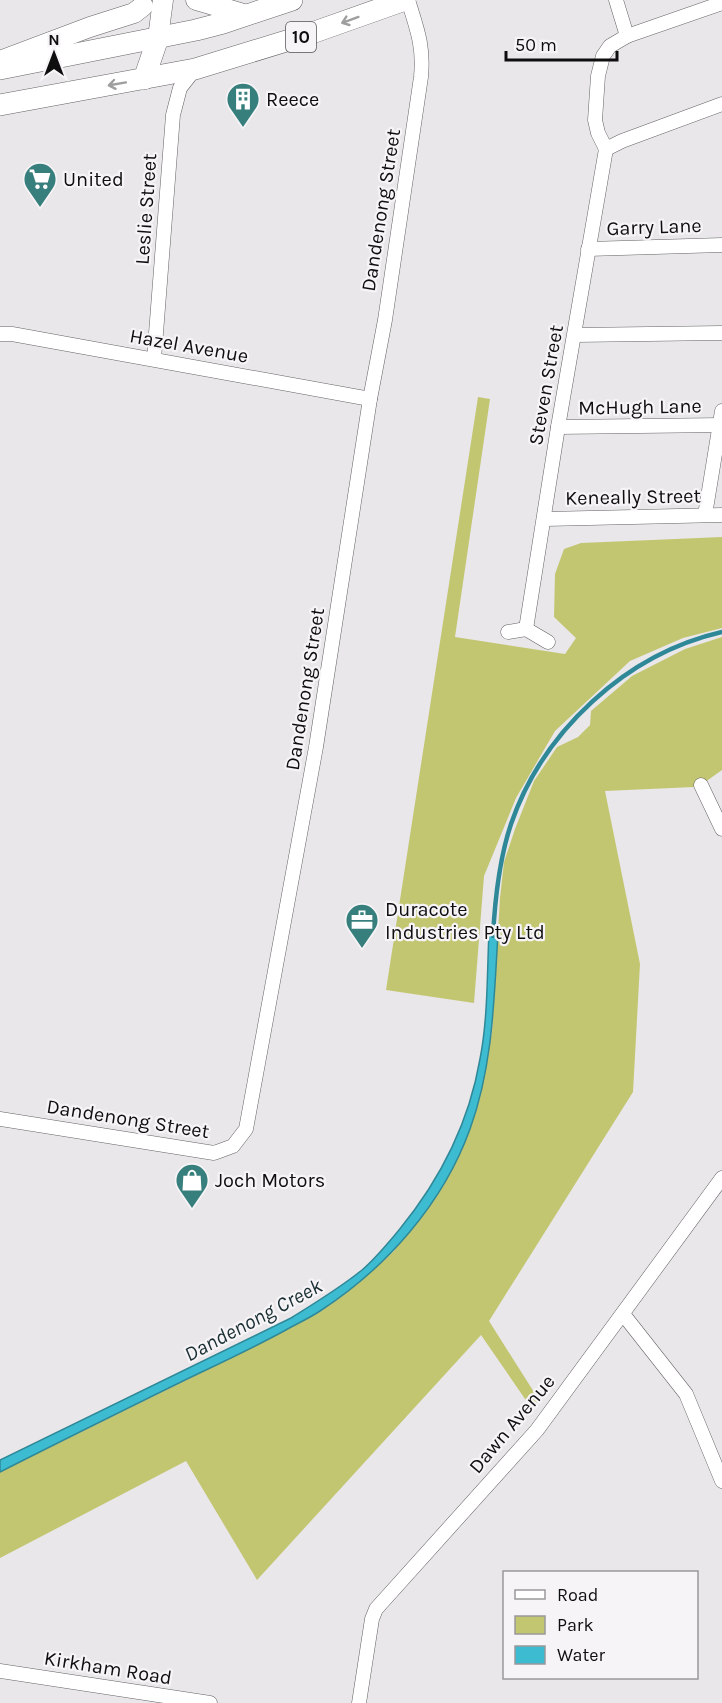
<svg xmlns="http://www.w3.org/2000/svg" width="722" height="1703" viewBox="0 0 722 1703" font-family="Karla,sans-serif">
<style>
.green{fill:#c3c671}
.water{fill:#3dbcd1;stroke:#2f8897;stroke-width:1.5}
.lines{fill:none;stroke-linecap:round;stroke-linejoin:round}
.stream{stroke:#2f8897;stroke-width:4.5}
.minor-casing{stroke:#656365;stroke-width:15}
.secondary-casing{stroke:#656365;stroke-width:21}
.primary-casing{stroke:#656365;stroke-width:22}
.minor{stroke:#fff;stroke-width:14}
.secondary{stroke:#fff;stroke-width:20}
.primary{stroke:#fff;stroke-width:21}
.oneway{stroke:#9f9f9f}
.labels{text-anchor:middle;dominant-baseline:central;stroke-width:4.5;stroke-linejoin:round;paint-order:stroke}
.shield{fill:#f6f4f7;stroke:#545355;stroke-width:1.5}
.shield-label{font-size:18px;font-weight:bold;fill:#0f0e0f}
.poi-label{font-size:20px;fill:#0f0e0f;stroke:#f6f4f7;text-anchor:start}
.street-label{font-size:20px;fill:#0f0e0f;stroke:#f6f4f7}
.water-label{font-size:21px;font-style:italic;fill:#182e32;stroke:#f6f4f7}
</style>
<rect width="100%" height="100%" fill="#e9e7ea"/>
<g class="green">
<path d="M478 397 490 399 455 637 565 654 576 638 554 617 555 574 564 549 581 543 722 537V628L683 638 630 661 555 731 516 798 484 876 474 1003 386 990Z"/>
<path d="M722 637V770L701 785 694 787 605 791 640 964 633 1092 489 1321 539 1400 532 1409 481 1335 257 1580 186 1461 0 1558V1472L267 1340 318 1313 345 1294 394 1251 470 1129 480 1094 492 1032 500 898 504 862 515 829 534 781 557 747 578 737 590 725 591 711 632 676 685 649Z"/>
</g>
<path class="water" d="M489 932 498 933C494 999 493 1066 470 1129 443 1204 386 1268 320 1311 308 1319 296 1324 284 1331 251 1349 216 1365 183 1381 122 1411 61 1441 0 1472V1460L291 1318C315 1303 340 1288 362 1270 376 1258 388 1243 399 1230 440 1180 469 1123 480 1059 488 1018 487 974 489 932Z"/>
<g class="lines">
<path class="stream" d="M493 936C495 898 499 860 511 824 543 731 626 654 722 632"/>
<defs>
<g id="minor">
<path d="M616 0 627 36"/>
<path d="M606 149 598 133 595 120 598 76 603 56 610 46 627 36 722 3"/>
<path d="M606 149 622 141 722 104"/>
<path d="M588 249 722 245"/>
<path d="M0 334H12L370 399"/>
<path d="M575 335 722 333"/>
<path d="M154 359 173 115 180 88 195 69"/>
<path d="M558 427 722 425"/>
<path d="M705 515 722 411"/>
<path d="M545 519 722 515"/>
<path d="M526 629 558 427 606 149"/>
<path d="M508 632 526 629 548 642"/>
<path d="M701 785 722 829"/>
<path d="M0 1119 214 1153 233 1146 246 1129 316 747 370 399 385 320 421 77C424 46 417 29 408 0"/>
<path d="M623 1314 686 1394 722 1481"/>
<path d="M0 1671 210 1703"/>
<path d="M359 1703 372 1619 376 1609 537 1430 722 1178"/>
</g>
<g id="secondary">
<path d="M196 0 247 15"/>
<path d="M158 38 163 0"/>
<path d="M0 61 90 27 134 13 143 6"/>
</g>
<g id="primary">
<path d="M0 69 196 30 223 23 292 0"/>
<path d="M144 79 158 38"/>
<path d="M0 105 195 69 309 34 405 0"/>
</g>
</defs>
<use href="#minor" class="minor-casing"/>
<use href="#secondary" class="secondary-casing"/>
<use href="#primary" class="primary-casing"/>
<use href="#minor" class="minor"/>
<use href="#secondary" class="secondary"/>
<use href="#primary" class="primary"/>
</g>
<defs><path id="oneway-shaft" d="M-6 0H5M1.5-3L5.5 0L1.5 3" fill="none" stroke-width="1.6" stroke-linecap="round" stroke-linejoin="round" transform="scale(1.5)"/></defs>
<g class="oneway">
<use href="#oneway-shaft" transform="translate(350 20) rotate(160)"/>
<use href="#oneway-shaft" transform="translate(117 84) rotate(170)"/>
</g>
<defs>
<symbol id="building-pin" viewBox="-11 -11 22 30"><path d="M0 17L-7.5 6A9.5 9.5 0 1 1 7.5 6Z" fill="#377f7c" stroke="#f6f4f7"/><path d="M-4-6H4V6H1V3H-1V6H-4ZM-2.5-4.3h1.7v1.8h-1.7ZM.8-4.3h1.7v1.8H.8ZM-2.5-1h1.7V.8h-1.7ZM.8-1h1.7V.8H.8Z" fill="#fff"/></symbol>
<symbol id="supermarket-pin" viewBox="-11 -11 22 30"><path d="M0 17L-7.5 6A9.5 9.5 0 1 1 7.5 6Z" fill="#377f7c" stroke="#f6f4f7"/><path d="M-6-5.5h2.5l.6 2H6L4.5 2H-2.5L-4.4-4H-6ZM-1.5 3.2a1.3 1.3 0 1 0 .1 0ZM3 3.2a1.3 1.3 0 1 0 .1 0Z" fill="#fff"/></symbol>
<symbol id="office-pin" viewBox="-11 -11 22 30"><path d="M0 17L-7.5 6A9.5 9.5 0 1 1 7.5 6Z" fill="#377f7c" stroke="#f6f4f7"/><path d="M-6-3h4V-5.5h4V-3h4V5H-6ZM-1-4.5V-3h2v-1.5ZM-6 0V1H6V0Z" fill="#fff"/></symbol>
<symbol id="shop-pin" viewBox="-11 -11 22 30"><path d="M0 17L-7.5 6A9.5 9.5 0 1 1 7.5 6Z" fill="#377f7c" stroke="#f6f4f7"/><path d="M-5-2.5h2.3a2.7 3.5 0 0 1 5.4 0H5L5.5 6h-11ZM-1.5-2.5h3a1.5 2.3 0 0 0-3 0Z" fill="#fff"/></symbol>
</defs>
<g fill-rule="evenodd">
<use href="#building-pin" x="224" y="80" width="38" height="52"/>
<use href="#supermarket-pin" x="21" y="160" width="38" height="52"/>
<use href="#office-pin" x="343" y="901" width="38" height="52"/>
<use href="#shop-pin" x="173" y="1161" width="38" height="52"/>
</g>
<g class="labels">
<rect class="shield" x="286" y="22" width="30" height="30" rx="4.5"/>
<g class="shield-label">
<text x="301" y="37">10</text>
</g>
<g class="poi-label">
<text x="266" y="99">Reece</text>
<text x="63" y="179">United</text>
<text x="385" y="909">Duracote<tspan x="385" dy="23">Industries Pty Ltd</tspan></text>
<text x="215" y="1180">Joch Motors</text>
</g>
<g class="street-label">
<text transform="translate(146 209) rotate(-86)">Leslie Street</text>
<text transform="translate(381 210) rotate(-81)">Dandenong Street</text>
<text transform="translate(654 227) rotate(-2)">Garry Lane</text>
<text transform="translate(189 346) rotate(10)">Hazel Avenue</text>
<text transform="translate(546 385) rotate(-80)">Steven Street</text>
<text transform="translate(640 407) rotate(-1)">McHugh Lane</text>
<text transform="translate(633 497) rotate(-1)">Keneally Street</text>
<text transform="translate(305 689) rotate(-81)">Dandenong Street</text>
<text transform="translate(128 1119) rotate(9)">Dandenong Street</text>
<text transform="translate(512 1424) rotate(-50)">Dawn Avenue</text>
<text transform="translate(108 1668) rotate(9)">Kirkham Road</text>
</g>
<g class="water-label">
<text transform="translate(253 1320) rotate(-28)">Dandenong Creek</text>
</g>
</g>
<rect x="503" y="1571" width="195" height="108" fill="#f6f4f7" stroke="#9a989a" stroke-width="1.5"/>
<rect x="515" y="1590" width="30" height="9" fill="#ffffff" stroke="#9a989a" stroke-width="1.5"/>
<text x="557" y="1601" font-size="18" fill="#0f0e0f">Road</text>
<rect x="515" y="1616" width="30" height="18" fill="#c3c671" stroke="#9a989a" stroke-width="1.5"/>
<text x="557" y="1631" font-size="18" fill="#0f0e0f">Park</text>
<rect x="515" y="1646" width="30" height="18" fill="#3dbcd1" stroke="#9a989a" stroke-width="1.5"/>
<text x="557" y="1661" font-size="18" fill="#0f0e0f">Water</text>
<g transform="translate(54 54)" stroke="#f6f4f7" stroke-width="4.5" paint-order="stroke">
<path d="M0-4.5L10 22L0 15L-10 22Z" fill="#0f0e0f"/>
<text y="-9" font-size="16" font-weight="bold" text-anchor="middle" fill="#0f0e0f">N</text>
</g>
<path d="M506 51v9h111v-9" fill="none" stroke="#0f0e0f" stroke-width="3"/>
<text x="515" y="51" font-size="18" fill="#0f0e0f" stroke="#f6f4f7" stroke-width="4.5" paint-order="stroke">50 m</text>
</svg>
